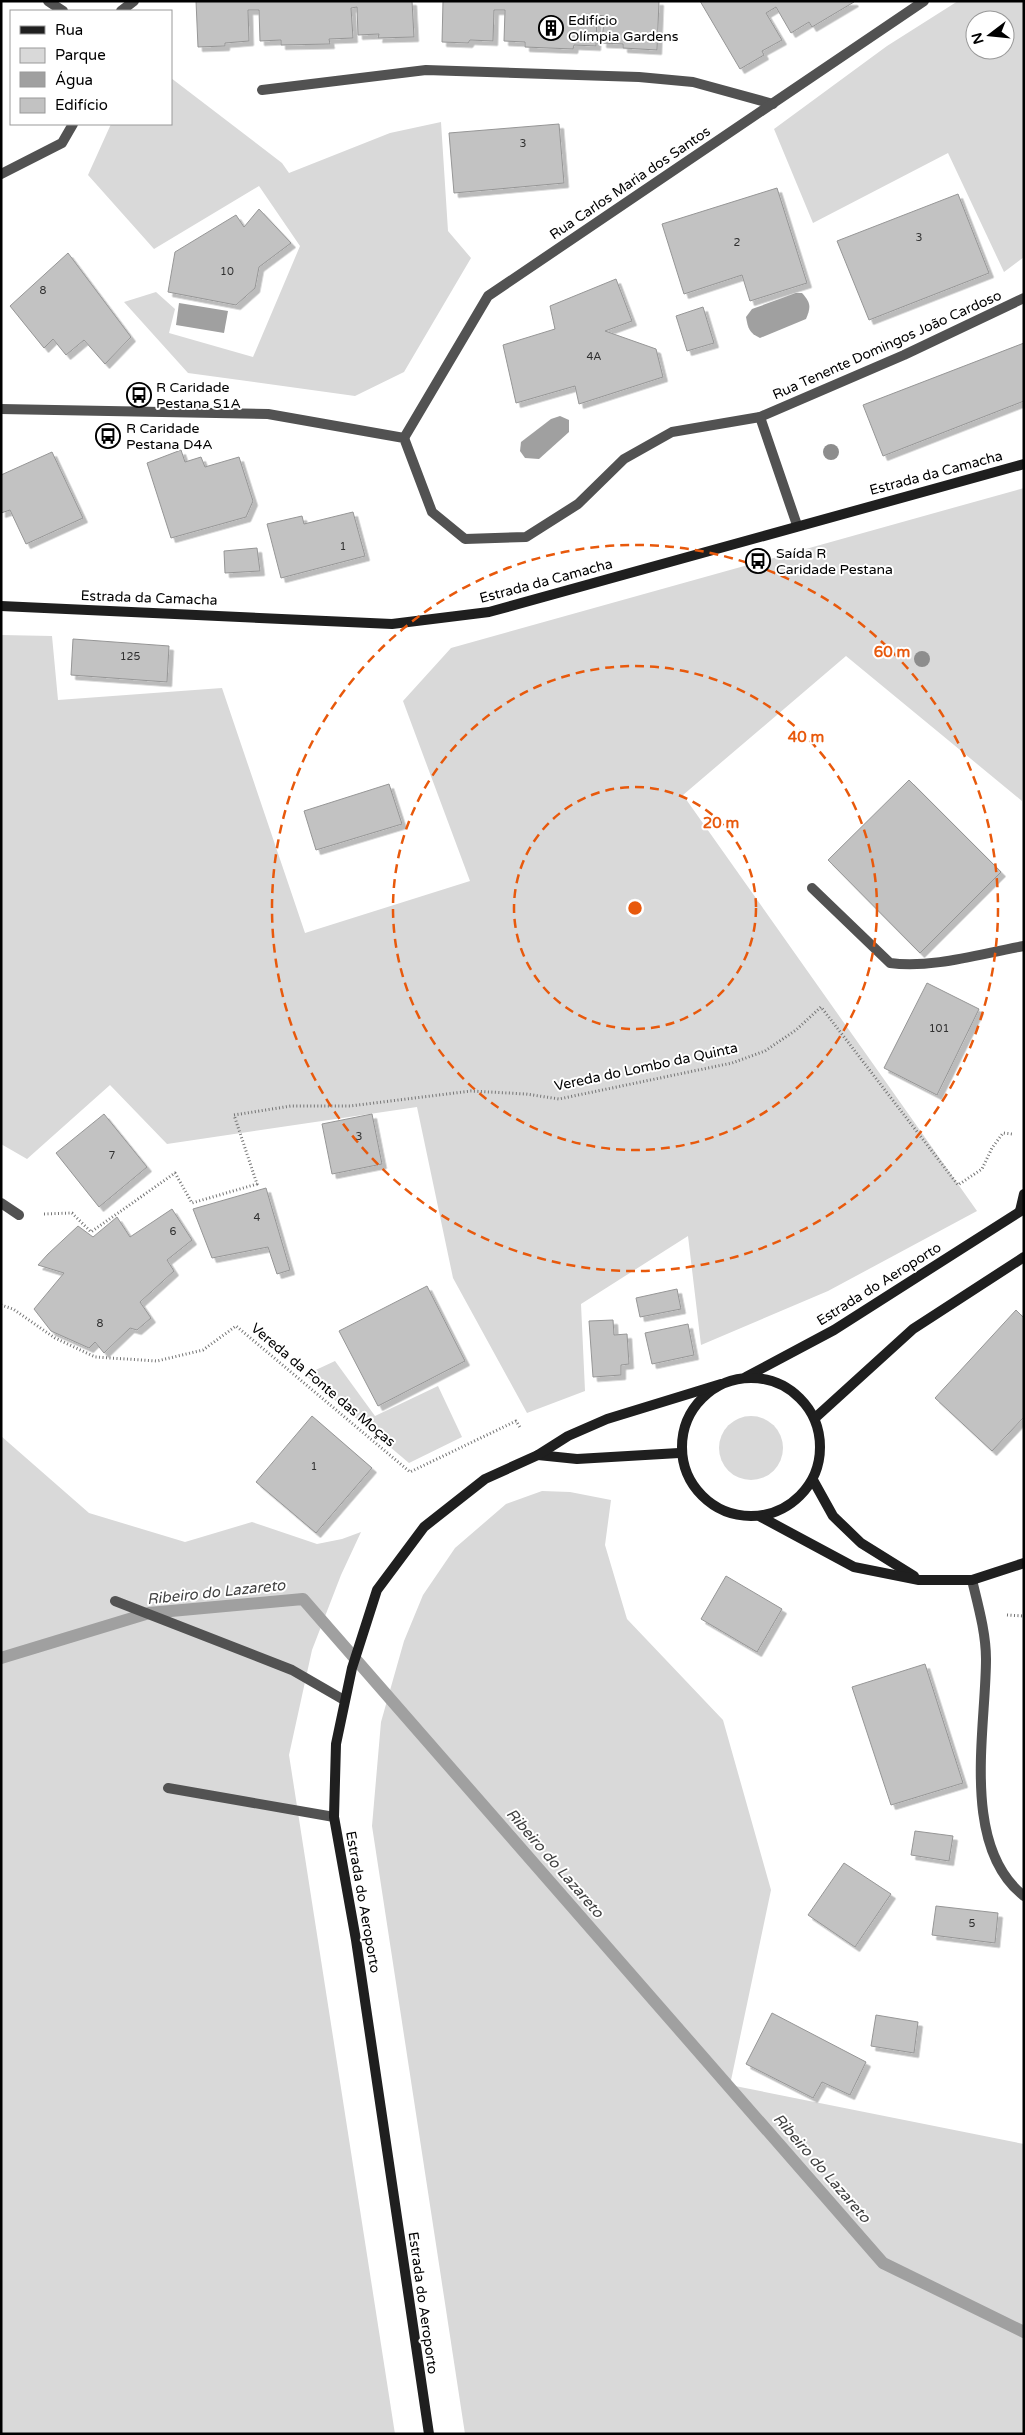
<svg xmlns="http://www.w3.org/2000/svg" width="1025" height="2435" viewBox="0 0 1025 2435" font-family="'Varela Round',sans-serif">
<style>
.green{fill:#d9d9d9;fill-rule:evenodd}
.water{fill:#a0a0a0}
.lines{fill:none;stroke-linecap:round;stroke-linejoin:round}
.stream{stroke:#a0a0a0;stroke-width:12}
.building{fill:#c2c2c2;stroke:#969696;filter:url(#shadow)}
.path{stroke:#747474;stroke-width:3;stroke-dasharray:1 2.5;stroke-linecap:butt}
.lane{stroke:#525252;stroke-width:10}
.street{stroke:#525252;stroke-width:10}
.secondary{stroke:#1f1f1f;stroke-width:10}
.tree{fill:#8d8d8d}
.ring{fill:none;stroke:#e8590c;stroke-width:2.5;stroke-dasharray:9 6}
.labels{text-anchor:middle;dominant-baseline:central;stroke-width:4;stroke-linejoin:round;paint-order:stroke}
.number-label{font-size:11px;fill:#303030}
.poi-label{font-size:14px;fill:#000;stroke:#fff;text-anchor:start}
.street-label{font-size:14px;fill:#000;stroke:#fff}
.water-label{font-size:15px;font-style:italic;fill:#414141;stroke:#fff}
.centre{fill:#e8590c;stroke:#fff;stroke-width:2.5}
.ring-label{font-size:15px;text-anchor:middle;font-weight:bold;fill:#e8590c;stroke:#fff;stroke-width:4;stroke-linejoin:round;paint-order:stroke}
</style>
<defs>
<filter id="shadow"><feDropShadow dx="4.5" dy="4.5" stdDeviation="0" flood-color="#0004"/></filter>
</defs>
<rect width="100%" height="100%" fill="#fff"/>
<g class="green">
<path d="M958 1H1024V257L1004 272 948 153 813 223 774 129 887 46ZM975 20H1005V50H975Z"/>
<path d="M171 78 282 163 289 173 390 133 441 122 448 231 471 258 404 372 355 396 188 373 124 302 156 292 175 309 169 333 253 357 300 246 259 186 154 249 88 175 111 124H171Z"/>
<path d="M1024 488 1022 801 846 656 683 795 977 1211 828 1291 701 1345 688 1236 581 1304 585 1391 527 1413 453 1278 417 1107 167 1144 110 1085 27 1159 1 1144V635L52 636 58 700 222 688 305 933 470 881 403 701 451 648Z"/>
<path d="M335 1361 375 1416 438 1386 462 1437 409 1463 305 1375Z"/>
<circle cx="751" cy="1448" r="32"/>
<path d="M1 1436 89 1513 185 1542 252 1522 317 1544 342 1539 361 1532 341 1575 312 1650 289 1755 395 2434H1Z"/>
<path d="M542 1491 570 1492 611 1500 605 1545 627 1619 723 1720 771 1890 730 2085 1024 2144V2434H465L372 1826 381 1722 404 1641 423 1595 455 1548 506 1504Z"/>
</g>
<g class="water">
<path d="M796 293H802C811 303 811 307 806 319L760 338C749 333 748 328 746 317L752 309Z"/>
<path d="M179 303 228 311 224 333 176 325Z"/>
<path d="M560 416 569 420V432L539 459 525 458 520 451 521 442 551 419Z"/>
</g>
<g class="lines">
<path class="stream" d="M1 1658 149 1613 303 1599 883 2263 1024 2332"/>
</g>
<g class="building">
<path d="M196 1H412L414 37 378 38 379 34 358 35 357 7 351 8 353 38 329 39 330 44 281 45V40L260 41 259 10H248L249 41 225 43V46L198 47Z"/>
<path d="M443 1H659L657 50 623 48V44L602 43 604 16 597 15 596 46 574 45 573 49 525 47V42L504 41 505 10H494L493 41 470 40 468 43 442 42Z"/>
<path d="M700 1H853L854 2 812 27 809 22 791 33 776 7 766 13 782 40 762 51 764 55 740 69Z"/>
<path d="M559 124 564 183 454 193 449 133Z"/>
<path d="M777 188 807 283 750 301 742 275 684 294 662 224Z"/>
<path d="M958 194 989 273 869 320 837 241Z"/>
<path d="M259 209 291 243 259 267 255 288 236 305 168 292 175 252 236 215 244 227Z"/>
<path d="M68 253 131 337 105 364 84 340 66 355 53 339 44 348 10 306Z"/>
<path d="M616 279 632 321 605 331 656 349 663 377 579 404 575 386 516 403 503 345 555 329 550 306Z"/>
<path d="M703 307 714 343 687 351 676 316Z"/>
<path d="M1024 343V401L883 456 863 405Z"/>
<path d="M181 450 185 462 201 457 205 467 239 457 253 501 246 517 171 538 147 463Z"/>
<path d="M52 452 83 518 26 544 10 510 1 513V475Z"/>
<path d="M353 512 365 556 281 578 267 524 302 516 304 524Z"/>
<path d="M257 548 260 571 225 573 224 551Z"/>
<path d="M73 639 169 646 167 682 71 675Z"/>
<path d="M909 780 1001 872 920 953 828 860Z"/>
<path d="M389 784 402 824 316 850 304 811Z"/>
<path d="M927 983 979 1009 937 1095 884 1068Z"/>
<path d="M104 1114 147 1167 99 1207 56 1153Z"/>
<path d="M372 1114 382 1164 332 1174 322 1124Z"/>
<path d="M266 1188 290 1270 277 1274 268 1247 212 1258 193 1209Z"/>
<path d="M172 1209 192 1240 167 1260 174 1271 140 1302 151 1318 137 1330 130 1328 104 1353 95 1342 89 1348 51 1331 34 1309 64 1273 38 1265 48 1254 78 1226 93 1237 117 1217 130 1237Z"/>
<path d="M427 1286 465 1361 378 1406 339 1331Z"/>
<path d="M677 1289 681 1309 640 1317 636 1298Z"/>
<path d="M1016 1310 1024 1318V1417L992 1451 935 1398Z"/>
<path d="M613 1320 614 1335 627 1334 629 1364 621 1365V1375L593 1377 589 1321Z"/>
<path d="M688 1324 694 1355 652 1364 645 1333Z"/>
<path d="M312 1416 372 1468 316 1533 256 1482Z"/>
<path d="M726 1576 782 1609 757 1652 701 1619Z"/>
<path d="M925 1664 963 1783 891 1805 852 1687Z"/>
<path d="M915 1831 953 1836 949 1861 911 1855Z"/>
<path d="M844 1863 891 1894 855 1947 808 1915Z"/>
<path d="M936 1906 998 1913 995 1943 932 1935Z"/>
<path d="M772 2013 866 2062 850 2095 822 2082 813 2098 746 2064Z"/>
<path d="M876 2015 918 2022 914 2053 871 2046Z"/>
</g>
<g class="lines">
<g class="path">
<path d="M44 1214 72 1213 91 1232 175 1173 192 1203 257 1184 234 1115 291 1106H350L471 1091 526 1094 559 1099 732 1063 765 1051 796 1030 821 1007 958 1185 982 1169 992 1148 1003 1133 1012 1134"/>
<path d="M1 1305 13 1309 55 1338 95 1357 157 1361 203 1350 236 1326 410 1472 516 1421 521 1429"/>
<path d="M1007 1615 1024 1616"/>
</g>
<g class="lane">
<path d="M812 888 890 963C932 969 983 953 1024 946"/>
<path d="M972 1580C978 1605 986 1633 986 1659 986 1729 960 1846 1024 1896"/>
<path d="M115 1601 292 1670 344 1700"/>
<path d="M168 1788 334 1817"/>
</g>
<g class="street">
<path d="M48 1 63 11"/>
<path d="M121 11 134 1"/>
<path d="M262 90 426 70 639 77 693 82 773 104"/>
<path d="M1 174 62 143 73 124"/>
<path d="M1 409 268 414 404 438 432 512 465 539 526 537 578 504 624 459 672 432 760 417 904 355 1024 298"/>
<path d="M760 417 797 525"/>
<path d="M404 438 488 296 924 1"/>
<path d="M1 1203 19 1215"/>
</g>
<g class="secondary">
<path d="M1 606 392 624 489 612 1024 464"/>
<path d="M1020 1211 1024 1194"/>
<path d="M746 1377 834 1330 1024 1209"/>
<circle cx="751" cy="1447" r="69"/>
<path d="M815 1418 913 1329 1024 1257"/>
<path d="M538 1455 577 1459 679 1453"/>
<path d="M813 1480 833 1516 861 1543 914 1576"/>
<path d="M761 1517 854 1567 919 1580H972L1024 1563"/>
<path d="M429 2434 356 1940 334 1817 336 1744 352 1668 377 1590 424 1527 485 1479 538 1455 568 1436 607 1419 721 1384"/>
</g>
</g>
<g class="tree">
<circle cx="831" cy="452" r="8"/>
<circle cx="922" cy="659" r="8"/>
</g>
<g class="ring">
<circle cx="635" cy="908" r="121"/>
<circle cx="635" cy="908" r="242"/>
<circle cx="635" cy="908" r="363"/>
</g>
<defs>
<symbol id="building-ring" viewBox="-11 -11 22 22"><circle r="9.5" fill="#fff" stroke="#000" stroke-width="1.5"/><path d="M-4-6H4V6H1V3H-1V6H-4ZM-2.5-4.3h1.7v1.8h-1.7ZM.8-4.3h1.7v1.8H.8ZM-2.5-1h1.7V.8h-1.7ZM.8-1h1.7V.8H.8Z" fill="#000"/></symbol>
<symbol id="bus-ring" viewBox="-11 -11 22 22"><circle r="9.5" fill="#fff" stroke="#000" stroke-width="1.5"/><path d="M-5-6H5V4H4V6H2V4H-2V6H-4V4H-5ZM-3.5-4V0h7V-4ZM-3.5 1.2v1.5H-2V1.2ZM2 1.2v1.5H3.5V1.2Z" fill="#000"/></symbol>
</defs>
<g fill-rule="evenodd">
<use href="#building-ring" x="537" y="14" width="28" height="28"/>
<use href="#bus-ring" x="125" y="381" width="28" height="28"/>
<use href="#bus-ring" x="94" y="422" width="28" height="28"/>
<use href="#bus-ring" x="744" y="547" width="28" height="28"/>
</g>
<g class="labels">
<g class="number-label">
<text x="523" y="143">3</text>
<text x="919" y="237">3</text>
<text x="737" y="242">2</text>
<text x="227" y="271">10</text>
<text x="43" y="290">8</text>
<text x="594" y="356">4A</text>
<text x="343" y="546">1</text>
<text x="130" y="656">125</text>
<text x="939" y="1028">101</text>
<text x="359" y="1136">3</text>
<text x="112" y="1155">7</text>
<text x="257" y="1217">4</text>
<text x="173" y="1231">6</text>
<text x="100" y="1323">8</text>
<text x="314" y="1466">1</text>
<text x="972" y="1923">5</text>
</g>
<g class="poi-label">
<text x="568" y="20">Edifício<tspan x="568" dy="16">Olímpia Gardens</tspan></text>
<text x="156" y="387">R Caridade<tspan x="156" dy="16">Pestana S1A</tspan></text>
<text x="126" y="428">R Caridade<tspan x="126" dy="16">Pestana D4A</tspan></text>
<text x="776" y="553">Saída R<tspan x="776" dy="16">Caridade Pestana</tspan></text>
</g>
<g class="street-label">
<text transform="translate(630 183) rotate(-34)">Rua Carlos Maria dos Santos</text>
<text transform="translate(887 345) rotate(-24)">Rua Tenente Domingos João Cardoso</text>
<text transform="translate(936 473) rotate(-15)">Estrada da Camacha</text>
<text transform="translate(546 581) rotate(-15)">Estrada da Camacha</text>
<text transform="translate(149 598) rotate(2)">Estrada da Camacha</text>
<text transform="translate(646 1067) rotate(-12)">Vereda do Lombo da Quinta</text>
<text transform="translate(879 1284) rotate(-32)">Estrada do Aeroporto</text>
<text transform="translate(323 1385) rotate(40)">Vereda da Fonte das Moças</text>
<text transform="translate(363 1902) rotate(80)">Estrada do Aeroporto</text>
<text transform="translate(423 2303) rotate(82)">Estrada do Aeroporto</text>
</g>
<g class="water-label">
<text transform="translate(216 1592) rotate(-6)">Ribeiro do Lazareto</text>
<text transform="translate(555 1863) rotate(49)">Ribeiro do Lazareto</text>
<text transform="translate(822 2168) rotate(49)">Ribeiro do Lazareto</text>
</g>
</g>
<circle cx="635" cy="908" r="8" class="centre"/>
<g class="ring-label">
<text x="892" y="657">60 m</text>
<text x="806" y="742">40 m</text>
<text x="721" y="828">20 m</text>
</g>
<rect width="1025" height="2435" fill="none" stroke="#000000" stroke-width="5"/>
<rect x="10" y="10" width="162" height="115" fill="#ffffff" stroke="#999999"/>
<rect x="20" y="26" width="25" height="8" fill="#1f1f1f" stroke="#999999"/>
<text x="55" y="35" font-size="15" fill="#000000">Rua</text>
<rect x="20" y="48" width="25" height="15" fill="#d9d9d9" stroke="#999999"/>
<text x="55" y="60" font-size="15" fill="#000000">Parque</text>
<rect x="20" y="72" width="25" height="15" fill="#a0a0a0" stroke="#999999"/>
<text x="55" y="85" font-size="15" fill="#000000">Água</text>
<rect x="20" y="98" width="25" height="15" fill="#c2c2c2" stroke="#999999"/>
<text x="55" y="110" font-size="15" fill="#000000">Edifício</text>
<g transform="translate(990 35) rotate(254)"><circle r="24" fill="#ffffff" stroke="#999999"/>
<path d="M0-4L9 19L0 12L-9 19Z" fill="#000000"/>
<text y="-8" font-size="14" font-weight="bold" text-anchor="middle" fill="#000000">N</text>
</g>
</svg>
